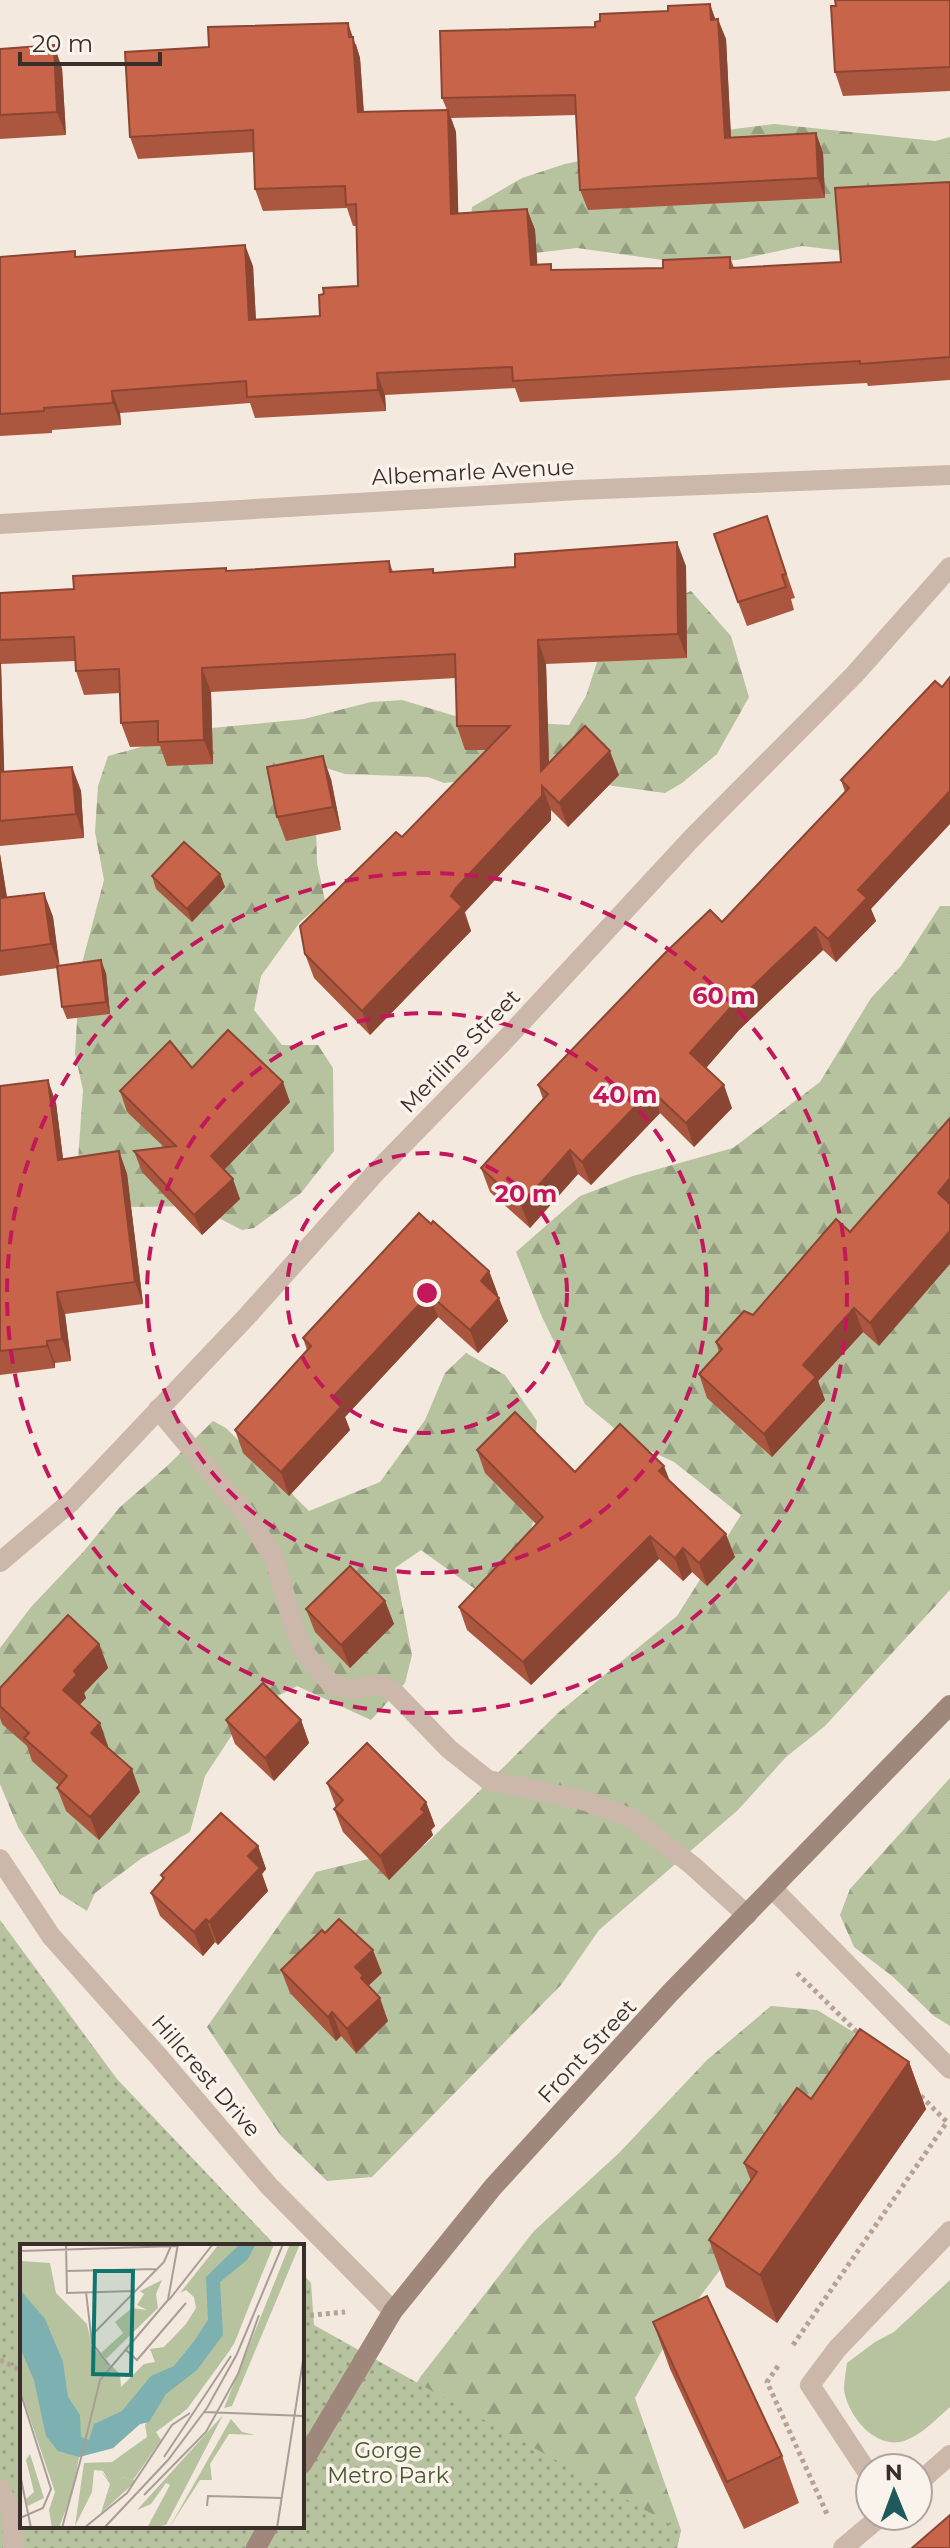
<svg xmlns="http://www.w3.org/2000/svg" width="950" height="2548" viewBox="0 0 950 2548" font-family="Montserrat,sans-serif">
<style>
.green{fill:#b7c29e}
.forest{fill:url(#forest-firs)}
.park{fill:url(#park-dots)}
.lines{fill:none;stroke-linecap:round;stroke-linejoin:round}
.path{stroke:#b7a294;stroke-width:5;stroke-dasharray:4 4;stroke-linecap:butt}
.service{stroke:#ccb8aa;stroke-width:20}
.minor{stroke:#ccb8aa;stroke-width:20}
.secondary{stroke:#9f877b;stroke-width:20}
.wall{fill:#ab563f}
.shaded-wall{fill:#8b4633}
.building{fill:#c76449;stroke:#8b4633;stroke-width:2}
.ring{fill:none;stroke:#c2185b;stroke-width:4;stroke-dasharray:14 10}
.labels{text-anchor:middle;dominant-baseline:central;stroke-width:7;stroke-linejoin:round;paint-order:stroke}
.street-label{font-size:22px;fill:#392e2a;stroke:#faf3eb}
.park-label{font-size:22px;fill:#49572d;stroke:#faf3eb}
.inset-road{fill:none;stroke:#a99e97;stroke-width:2}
.view{fill:#0f766e;fill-opacity:0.15;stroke:#0f766e;stroke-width:4}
.inset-edge{fill:none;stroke:#392e2a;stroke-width:4}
.centre{fill:#c2185b;stroke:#faf3eb;stroke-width:4}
.ring-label{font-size:24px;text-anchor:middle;font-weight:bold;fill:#c2185b;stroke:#faf3eb;stroke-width:7;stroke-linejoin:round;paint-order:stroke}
</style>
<defs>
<pattern id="forest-firs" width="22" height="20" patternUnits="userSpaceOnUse" patternTransform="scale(2)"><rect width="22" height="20" fill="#b7c29e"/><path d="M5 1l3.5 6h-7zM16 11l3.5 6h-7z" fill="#969e81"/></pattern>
<pattern id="park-dots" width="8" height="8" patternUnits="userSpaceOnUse" patternTransform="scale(2)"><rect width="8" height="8" fill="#b7c29e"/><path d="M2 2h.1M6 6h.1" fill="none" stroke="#969e81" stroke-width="1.8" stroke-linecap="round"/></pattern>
</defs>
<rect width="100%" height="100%" fill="#f3e9df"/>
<path class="green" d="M950 2280V2407C936 2419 922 2435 904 2441 875 2450 847 2415 844 2389 844 2381 846 2371 847 2363L875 2342 894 2332Z"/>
<g class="forest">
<path d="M774 124 935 141 950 137V280L893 257 802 246 737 260 670 261 577 248 467 261 472 207 522 178 565 164 727 130Z"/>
<path d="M691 591 731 636 749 697 717 754 682 783 665 793 526 774 444 783 428 777 345 774 314 764 317 863 325 901 300 922 261 976 254 1010 282 1045H318L333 1068 334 1151 301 1193 254 1228 242 1230 195 1206 130 1207 78 1160 83 1090 75 1054 80 971 104 880 95 832 98 786 108 756 212 728 304 719 371 702 402 700 465 719 569 725 586 696 609 625Z"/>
<path d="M940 906H950V1590L825 1726 786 1757 738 1810 599 1930 561 1985 372 2177 327 2181 281 2136 207 2027 316 1872 425 1845 558 1713 677 1616 741 1515 674 1462 631 1442 585 1404 542 1317 516 1252 580 1196 633 1176 733 1148 820 1082 871 998 901 966Z"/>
<path d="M466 1353 505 1375 537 1421 533 1463 537 1509 521 1563 475 1589 421 1550 395 1568 412 1655 405 1683 371 1720 297 1686 247 1712 205 1776 190 1832 142 1858 95 1893 87 1911 60 1894 18 1827 0 1784V1648L31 1607 84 1551 120 1507 165 1468 213 1421 226 1428 309 1511 380 1482 425 1420 445 1373Z"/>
<path d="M950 1778V2026L934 2016 892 1976 854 1947 840 1915 850 1889Z"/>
<path d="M771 2006 817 2010 855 2033 753 2226 669 2338 635 2398 681 2530 677 2548H316L327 2524 421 2376 534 2231 619 2153 707 2060Z"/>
</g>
<path class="park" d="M0 1920 117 2079 276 2246H22V2526H302V2273L311 2283 314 2325 681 2530 677 2548H0Z"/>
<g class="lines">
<g class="path">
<path d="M797 1973 862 2037"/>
<path d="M302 2316 345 2312"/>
<path d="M793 2345 947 2122 920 2095"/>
<path d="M0 2360 22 2371"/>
<path d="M778 2366 767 2382 828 2516"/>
</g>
<g class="service">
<path d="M158 1409 248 1517 274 1557 295 1631 304 1652 332 1685 350 1689 381 1685 395 1693 449 1749 488 1780 586 1801 635 1820 693 1866 747 1915"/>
<path d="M870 2476 810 2385 837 2349 950 2231"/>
<path d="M918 2483 950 2455"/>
<path d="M0 2489 12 2513 13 2548"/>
<path d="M843 2548 881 2516"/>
</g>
<g class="minor">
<path d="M0 524 578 490 950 475"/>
<path d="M0 1562 72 1501 249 1314 376 1172 504 1041 692 838 854 675 950 567"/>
<path d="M0 1859 51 1936 159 2057 269 2186 393 2311"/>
<path d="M773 1889 950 2069"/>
</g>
<g class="secondary">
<path d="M302 2464 393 2311 493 2187 670 1993 950 1705"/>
<path d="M256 2548 268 2526"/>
</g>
</g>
<g class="wall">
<path d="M950 0V91L843 96 835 72Z"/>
<path d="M710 4 715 19 726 39 731 137 816 133 823 153 825 198 588 210 580 190 576 115 451 118 456 132 458 213 527 209 535 230 537 265 553 270 663 268 730 257 734 268 841 262 950 182V380L868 386 867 383 520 402 515 388 385 395 386 411 255 418 250 403 120 413 121 425 52 430V433L0 436V257H77L253 266 256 320 320 316 324 294 358 286 356 226H353L347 208 263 211 255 189 254 152 138 159 130 137 356 44 360 58 364 112 447 110 442 98 595 27 668 11Z"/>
<path d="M0 49 62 68 66 135 0 139Z"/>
<path d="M767 516 795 598 791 599 794 610 747 626 738 602Z"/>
<path d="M389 561 393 572 433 569 434 573 686 566 687 658 546 664 549 763 619 775 568 827 551 810V820L465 912 471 931 370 1035 314 978 305 954 402 837 486 750H465L457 726 456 678 211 692 213 764 167 766 160 746 130 747 121 723 120 693 84 695 76 671 75 661 1 664 4 772 72 767 81 791 84 838 0 846V593L74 589 226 568 227 571Z"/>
<path d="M935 681 871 909 876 921 836 962 823 950 739 1030 706 1068 732 1108 694 1147 660 1113 591 1185 578 1174 530 1228 490 1192 481 1168 543 1099 538 1085 722 922 845 792 841 780Z"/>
<path d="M331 779 341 830 286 841 277 817Z"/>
<path d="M0 854 7 898 44 893 53 917 59 966 106 973 110 1014 67 1019 62 1007 58 968 0 976Z"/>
<path d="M220 874 225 887 192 922 156 889 152 876Z"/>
<path d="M192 1068 290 1102 224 1170 240 1199 202 1235 142 1172 134 1151 164 1147 127 1112 120 1091Z"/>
<path d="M0 1086 56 1103 63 1159 119 1151 127 1174 143 1304 65 1314 71 1361 55 1363V1368L0 1375Z"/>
<path d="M431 1224 489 1271 498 1295 497 1296 508 1321 478 1353 438 1317 345 1417 350 1430 289 1496 243 1453 235 1430 307 1350 303 1338Z"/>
<path d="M850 1232 879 1346 863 1332 818 1381 825 1400 772 1457 707 1398 699 1374 719 1352 716 1342 753 1315Z"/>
<path d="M477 1450 575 1472 670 1482 735 1557 707 1586 692 1572 683 1581 659 1559 531 1685 467 1630 459 1607 536 1524 485 1473Z"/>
<path d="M385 1601 394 1624 350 1668 315 1632 306 1609Z"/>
<path d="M99 1644 108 1668 84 1693 86 1698 80 1705 108 1746 107 1747 140 1792 99 1840 66 1811 57 1788 59 1785 32 1761 27 1746 2 1724 0 1718V1688Z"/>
<path d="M226 1720H301L309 1743 274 1781 235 1744Z"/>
<path d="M327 1783 426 1802 435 1826 431 1830 433 1835 389 1880 343 1832 334 1809 336 1807Z"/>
<path d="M258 1846 266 1869 262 1874 268 1891 218 1945 215 1942 203 1956 160 1916 151 1893 163 1880 161 1875Z"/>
<path d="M325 1933 382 1973 368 1986 388 2021 356 2053 341 2036 336 2041 290 1993 281 1970Z"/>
<path d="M909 2062 926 2109 777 2323 726 2287 709 2240 751 2181 744 2163 811 2099Z"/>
<path d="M653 2322 782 2456 799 2503 744 2529 670 2369Z"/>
</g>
<g class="shaded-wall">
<path d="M710 4 717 24 711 20Z"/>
<path d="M718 19 726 39 732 158 725 138Z"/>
<path d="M348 23 360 58 365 134 358 112Z"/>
<path d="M54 45 62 68 66 135 57 112Z"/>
<path d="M448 110 456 132 459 235 451 214Z"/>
<path d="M816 133 823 153 825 198 818 178Z"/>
<path d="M527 209 535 230 539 287 531 265Z"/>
<path d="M245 245 253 266 257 342 249 320Z"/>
<path d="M377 373 385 395 386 411 378 390Z"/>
<path d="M112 391 120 413 121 425 113 403Z"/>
<path d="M677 542 686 566 687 658 678 634Z"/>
<path d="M538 640 546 664 550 795 541 771Z"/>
<path d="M0 662 1 664 5 797 0 784Z"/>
<path d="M202 668 211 692 213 764 204 740Z"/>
<path d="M610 751 619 775 568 827 559 803Z"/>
<path d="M323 756 331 779 341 830 333 807Z"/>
<path d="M72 767 81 791 84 838 76 814Z"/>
<path d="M542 786 551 810V820L464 913 471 931 370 1035 362 1011 456 888Z"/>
<path d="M950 791V824L871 909 876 921 836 962 828 939 858 890Z"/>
<path d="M0 854 11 922 2 898 0 886Z"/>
<path d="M220 874 225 887 192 922 187 909Z"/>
<path d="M44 893 53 917 60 968 51 944Z"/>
<path d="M815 927 823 950 739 1030 699 1076 690 1053 731 1007Z"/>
<path d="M101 960 106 973 110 1014 106 1002Z"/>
<path d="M48 1080 56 1103 66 1182 58 1160Z"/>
<path d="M283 1082 290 1102 218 1176 211 1156Z"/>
<path d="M724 1085 732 1108 694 1147 686 1123Z"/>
<path d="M651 1090 660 1113 591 1185 582 1162Z"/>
<path d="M570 1150 578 1174 530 1228 521 1205Z"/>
<path d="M119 1151 127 1174 143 1304 135 1282Z"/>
<path d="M950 1178V1212L938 1193Z"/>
<path d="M233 1179 240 1199 202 1235 194 1215Z"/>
<path d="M950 1231V1264L879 1346 870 1323Z"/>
<path d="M489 1271 498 1295 489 1304 481 1281Z"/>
<path d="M57 1292 65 1314 71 1361 62 1339Z"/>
<path d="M429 1294 438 1317 345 1417 350 1430 289 1496 281 1472 332 1398Z"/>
<path d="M499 1298 508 1321 478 1353 470 1330Z"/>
<path d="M854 1308 863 1332 818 1381 825 1400 772 1457 764 1434 803 1365Z"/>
<path d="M47 1341 55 1363V1368L47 1346Z"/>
<path d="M664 1466 673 1489 659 1471Z"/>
<path d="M726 1534 735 1557 707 1586 699 1563Z"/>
<path d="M650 1536 659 1559 531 1685 523 1662Z"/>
<path d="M683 1548 692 1572 683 1581 675 1558Z"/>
<path d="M385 1601 394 1624 350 1668 341 1645Z"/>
<path d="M99 1644 108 1668 84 1693 86 1698 71 1713 63 1690 74 1671Z"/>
<path d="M301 1720 309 1743 274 1781 265 1758Z"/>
<path d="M100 1723 108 1746 99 1756 91 1733Z"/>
<path d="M132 1769 140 1792 99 1840 90 1817Z"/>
<path d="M426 1802 435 1826 431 1830 433 1835 389 1880 380 1856Z"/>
<path d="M258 1846 266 1869 262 1874 268 1891 218 1945 209 1922 248 1856Z"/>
<path d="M206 1919 215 1942 203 1956 194 1932Z"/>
<path d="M373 1950 382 1973 367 1987 371 1999 355 1967Z"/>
<path d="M380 1998 388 2021 356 2053 347 2029Z"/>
<path d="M332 2012 341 2036 336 2041 328 2017Z"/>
<path d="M909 2062 926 2109 777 2323 760 2275Z"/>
</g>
<g class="building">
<path d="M835 0H950V67L835 72 831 6H836Z"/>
<path d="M710 4 711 20 718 19 725 138 816 133 818 178 580 190 575 95 442 98 440 31 595 27V22L600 21V14L668 11V6Z"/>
<path d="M348 23 349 37H353L358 112 448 110 451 214 527 209 531 265 551 264V270L663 268V260L730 257V268L841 262 835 188 950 182V357L860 364V361L513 381 512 367 377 373 378 390 247 397 246 381 112 391 113 403 44 408V411L0 414V257L75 251V257L245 245 249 320 320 316 319 295 324 294 323 288 358 286 356 204 346 205 345 186 255 189 253 130 130 137 125 52 209 47 208 27Z"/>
<path d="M54 45 57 112 0 115V49Z"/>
<path d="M767 516 786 574 782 575 786 587 738 602 714 534Z"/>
<path d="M677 542 678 634 538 640 541 771 585 726 610 751 559 803 542 786V796L456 888 451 896 462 907 362 1011 305 954 300 926 396 832 402 837 510 726H457L455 654 202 668 204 740 158 742V721L121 723 119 669 76 671 74 637 0 640V593L74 589 73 576 226 568V571L389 561 390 572 433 569V573L515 567V554Z"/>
<path d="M950 677V791L858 890 867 898 828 939 815 927 731 1007 690 1053 724 1085 686 1123 651 1090 582 1162 570 1150 521 1205 481 1168 548 1094 538 1085 664 954 710 910 722 922 849 788 841 780 935 681 942 687Z"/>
<path d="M323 756 333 807 277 817 267 767Z"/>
<path d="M72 767 76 814 0 821V772Z"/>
<path d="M184 842 220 874 187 909 152 876Z"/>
<path d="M0 886 2 898 44 893 51 944 0 951Z"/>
<path d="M101 960 106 1002 62 1007 57 966Z"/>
<path d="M228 1030 283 1082 211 1156 233 1179 194 1215 134 1151 176 1146 120 1091 170 1041 192 1068Z"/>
<path d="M48 1080 58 1160 119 1151 135 1282 57 1292 62 1339 47 1341V1346L0 1351V1086Z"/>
<path d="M950 1118V1178L938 1193 950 1204V1231L870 1323 854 1308 803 1365 816 1377 764 1434 699 1374 722 1349 716 1342 744 1311 753 1315 836 1219 850 1232Z"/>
<path d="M419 1213 431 1224 433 1221 489 1271 481 1281 499 1298 470 1330 429 1294 332 1398 341 1407 281 1472 235 1430 311 1346 303 1338Z"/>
<path d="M515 1412 575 1472 620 1424 664 1466 659 1471 726 1534 699 1563 683 1548 675 1558 650 1536 523 1662 459 1607 543 1517 477 1450Z"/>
<path d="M350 1566 385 1601 341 1645 306 1609Z"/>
<path d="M68 1615 99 1644 74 1671 77 1675 63 1690 100 1723 91 1733 132 1769 90 1817 57 1788 67 1776 24 1738 29 1733 0 1706V1688Z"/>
<path d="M263 1683 301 1720 265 1758 226 1720Z"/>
<path d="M367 1743 426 1802 421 1809 425 1812 380 1856 334 1809 343 1800 327 1783Z"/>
<path d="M221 1813 258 1846 248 1856 260 1868 209 1922 206 1919 194 1932 151 1893 164 1878 161 1875Z"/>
<path d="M339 1919 373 1950 355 1967 363 1975 361 1978 380 1998 347 2029 332 2012 328 2017 281 1970 322 1930 325 1933Z"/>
<path d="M860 2029 909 2062 760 2275 709 2240 757 2172 744 2163 797 2088 811 2099Z"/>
<path d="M707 2296 782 2456 727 2482 653 2322Z"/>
<path d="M950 2515V2548H912Z"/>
</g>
<g class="ring">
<circle cx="427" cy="1293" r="140"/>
<circle cx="427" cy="1293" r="280"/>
<circle cx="427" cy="1293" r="420"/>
</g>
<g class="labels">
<g class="street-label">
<text transform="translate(473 472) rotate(-3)">Albemarle Avenue</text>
<text transform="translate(460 1051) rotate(-46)">Meriline Street</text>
<text transform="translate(587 2051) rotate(-47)">Front Street</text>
<text transform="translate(206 2076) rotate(49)">Hillcrest Drive</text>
</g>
<g class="park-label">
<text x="388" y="2450">Gorge<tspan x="388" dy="25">Metro Park</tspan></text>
</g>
</g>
<g transform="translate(20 2244)">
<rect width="284" height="284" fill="#f3e9df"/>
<path d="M270 0H280L212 162 204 164ZM81 227 94 242 88 250 103 233 116 237 81 269 90 240Z" fill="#b7c29e"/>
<path d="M236 0H254L210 106 167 165 136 188 141 196 113 236 103 233 88 252 93 243 83 227 74 226 72 248 55 282 64 219 92 218 127 193 125 181ZM142 36 136 50 138 64 86 115 81 109 103 89 95 78 112 64 127 66 117 61 124 50 120 47ZM203 171 146 281 127 284 150 241 146 239 131 260 117 266ZM211 175 222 188 235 191 209 190 190 220 192 236H180L149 284ZM10 210 24 254 8 262 5 256 14 248 6 216Z" fill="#b7c29e"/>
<path d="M199 0H254L214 100 160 171 120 180 93 204 59 213 53 246 39 284H32L29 266 35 248 0 145V17L30 19 36 49 67 80 72 103 100 130 101 143 124 120 135 118 130 105 144 103 166 80 176 64 174 53 166 46 160 49Z" fill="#b7c29e"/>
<path d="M220 0H236L227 16 200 38 203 91 177 126 146 150 129 178 120 180 93 204 59 213 38 207 26 192 14 136 0 104V46L25 75 43 118 48 153 60 171 61 193 69 196 74 180 102 167 131 132 154 122 175 96 188 76 186 33Z" fill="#7db0b0"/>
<path class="inset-road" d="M46 0 47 49 115 47M0 7 158 2M46 27 137 25M66 48 72 99 89 121M149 56 193 0M71 92 144 18 151 2M105 105 117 116 166 59M0 147 31 245 23 264 0 274M184 168 284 172M144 213 211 112M61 214 80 136 148 56 158 0M0 230 11 284M124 251 186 188 218 130 239 71M187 262 188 252 262 254M42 284 61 214M64 284 107 249 152 181 170 169M84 284 148 216 187 164 217 110 263 0M257 284 284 110"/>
<path class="view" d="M75 27H113L111 131 73 130Z"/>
<rect width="284" height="284" class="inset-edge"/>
</g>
<circle cx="427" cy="1293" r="12" class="centre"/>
<g class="ring-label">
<text x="724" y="1004">60 m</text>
<text x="625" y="1103">40 m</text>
<text x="526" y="1202">20 m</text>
</g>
<g transform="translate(894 2492) rotate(359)"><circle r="38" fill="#faf3eb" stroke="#ada49e" stroke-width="2"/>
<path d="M0-6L14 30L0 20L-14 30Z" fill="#1e595b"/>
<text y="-12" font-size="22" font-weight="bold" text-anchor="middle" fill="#392e2a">N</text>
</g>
<path d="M20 52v12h140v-12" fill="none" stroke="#392e2a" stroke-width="4"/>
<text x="32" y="52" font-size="24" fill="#392e2a" stroke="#faf3eb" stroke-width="6" paint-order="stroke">20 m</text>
</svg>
